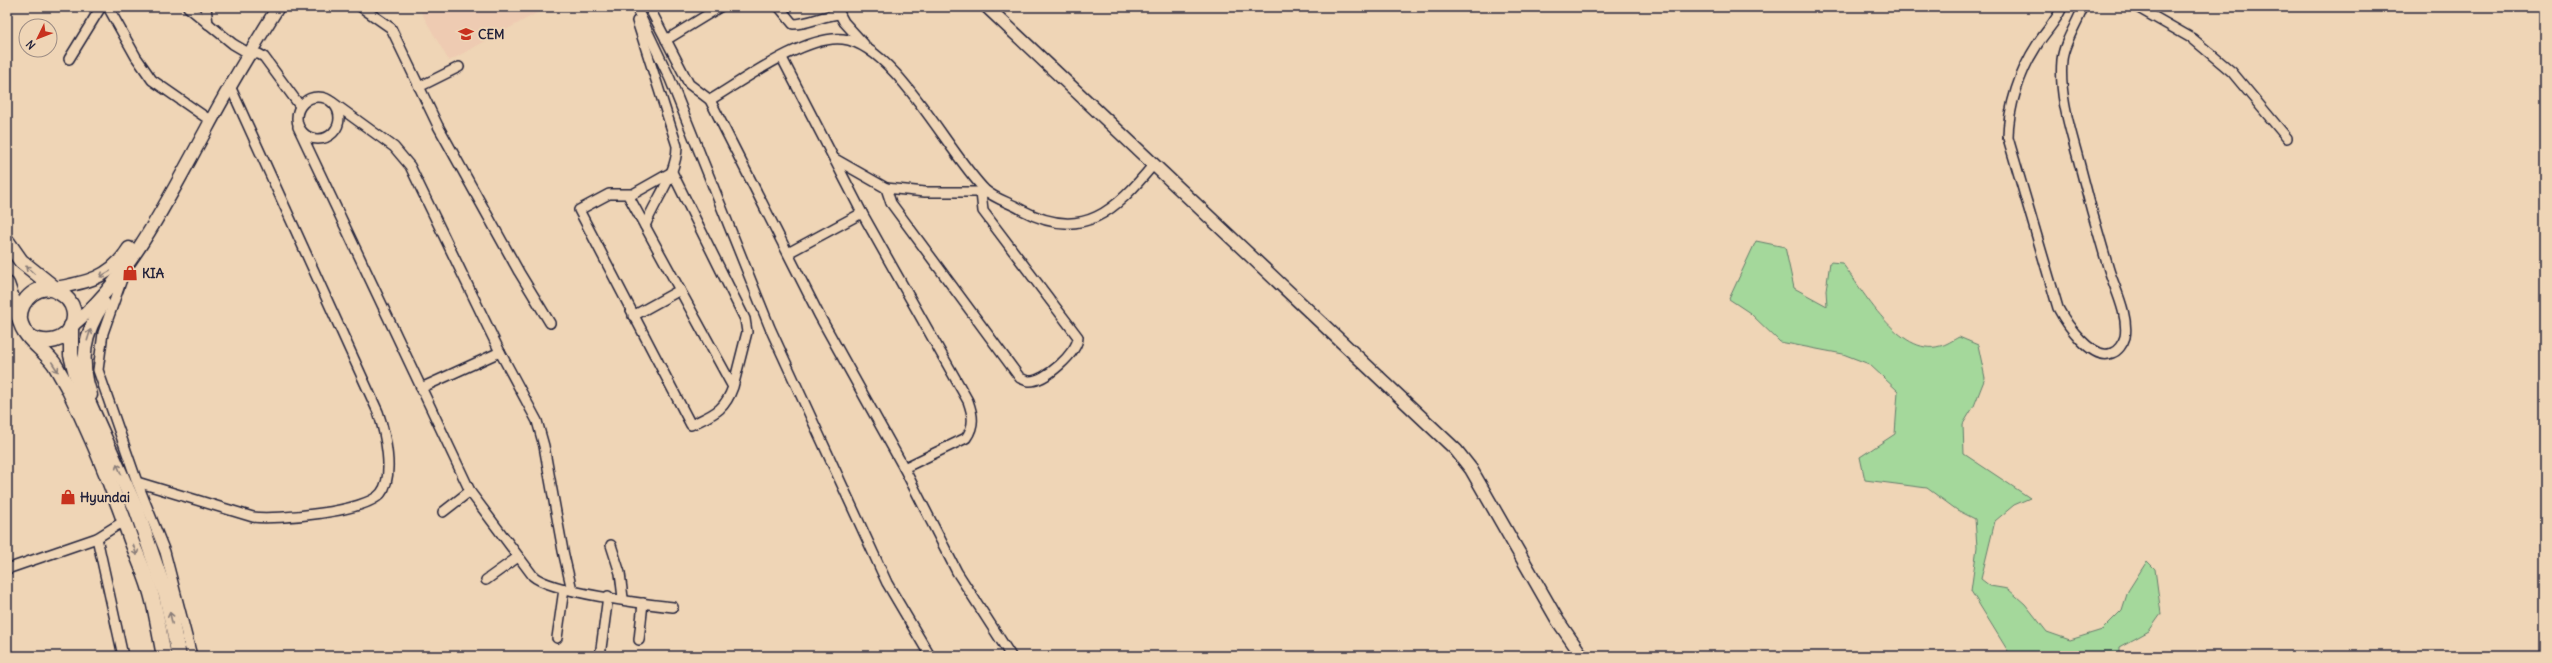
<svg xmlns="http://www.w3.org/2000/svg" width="2552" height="663" viewBox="0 0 2552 663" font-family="Delius,sans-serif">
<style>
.built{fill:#eecbb2}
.green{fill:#a4d89b;stroke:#637d6b}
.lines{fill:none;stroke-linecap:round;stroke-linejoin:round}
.minor-casing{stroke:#22223b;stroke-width:12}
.major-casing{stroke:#22223b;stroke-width:15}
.highway-casing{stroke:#22223b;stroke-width:17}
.minor{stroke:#efd5b6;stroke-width:9}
.major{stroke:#efd5b6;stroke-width:12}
.highway{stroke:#efd5b6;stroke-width:14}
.oneway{stroke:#887c78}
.labels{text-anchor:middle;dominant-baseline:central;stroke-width:4;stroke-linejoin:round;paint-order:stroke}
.poi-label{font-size:13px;font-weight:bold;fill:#22223b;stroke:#efd5b6;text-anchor:start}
</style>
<rect width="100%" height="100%" fill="#efd5b6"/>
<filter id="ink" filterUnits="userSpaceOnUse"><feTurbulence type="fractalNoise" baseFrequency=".025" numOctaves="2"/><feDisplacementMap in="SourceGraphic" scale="8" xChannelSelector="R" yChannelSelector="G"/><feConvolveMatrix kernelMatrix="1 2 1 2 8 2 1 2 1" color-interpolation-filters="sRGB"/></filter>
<g filter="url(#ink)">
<path class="built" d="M418 7H548L449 61Z"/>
<path class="green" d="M1756 241 1785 247 1794 288 1827 306 1826 290 1830 262 1842 263C1862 289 1900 358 1940 346 1946 345 1953 340 1959 337L1978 345 1985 378 1974 406 1963 424 1964 454 2030 498 2014 505 1995 521 1981 579 1990 586 2008 589 2025 604 2047 632 2070 640 2102 630 2122 610 2128 591 2147 561 2155 569 2161 614 2149 631 2120 647V656H2011L1971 591 1977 547 1975 519 1957 510 1927 488 1865 480 1860 457 1895 434 1898 391 1869 364 1843 354 1780 342 1750 313 1729 299Z"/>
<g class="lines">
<defs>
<g id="minor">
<path d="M108 7 136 57 152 80 211 121"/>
<path d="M188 7 233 44 250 54H259L264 57 300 106"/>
<path d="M206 7 208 24"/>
<path d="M361 7 391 28 438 126 519 272 550 323"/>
<path d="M636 7 670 79 770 328 887 583 930 656"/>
<path d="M649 7 689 84 710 100 819 315 904 468 957 572 1011 656"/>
<path d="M779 7 793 24C810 24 823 15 840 14"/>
<path d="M836 7 844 22 864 44"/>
<path d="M2062 7C2056 22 2045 32 2037 45 2020 71 2008 107 2008 138L2058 308C2066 323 2092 362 2112 353 2118 351 2123 344 2125 337 2129 316 2115 289 2109 270 2098 234 2088 198 2079 162 2070 128 2059 96 2062 60 2064 42 2077 24 2083 7"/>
<path d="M2137 7 2193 39 2232 72 2287 138"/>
<path d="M637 21 677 146C677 174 655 200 645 226"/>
<path d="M666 40 720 7"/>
<path d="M782 58 862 213 968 401C973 415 975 425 966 438L904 468"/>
<path d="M69 59 101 7"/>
<path d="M419 87 459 67"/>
<circle cx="318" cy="118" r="21"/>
<path d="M710 100C742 81 806 34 843 39 895 45 948 153 985 190 995 199 1011 203 1022 210 1083 243 1116 210 1154 164"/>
<path d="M332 102 394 147 410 166 500 352 537 421 544 446 563 551 572 590"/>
<path d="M298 127 471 493 533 576C551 592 645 604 673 607"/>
<path d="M835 159 886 188 891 203 1020 378C1023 379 1026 381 1029 381 1045 382 1078 352 1078 337L983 211 981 192H987"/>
<path d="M886 188 925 192H981"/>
<path d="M628 195 733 387C724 412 713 414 691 425L579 210 609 194H633L672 172 745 319 747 332 733 387"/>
<path d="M788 253 862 213"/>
<path d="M123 276 103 333 98 370 137 482 165 552 192 656"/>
<path d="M633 316 680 290"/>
<path d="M421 388 500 352"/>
<path d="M137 482 253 517C276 520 367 512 381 493 395 476 385 432 378 412L230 86"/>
<path d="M443 512 470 491"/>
<path d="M97 538 123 656"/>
<path d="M611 545 620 573 623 598"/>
<path d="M7 569 97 538 124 521"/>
<path d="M486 580 518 557"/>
<path d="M557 638 564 589"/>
<path d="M639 640 643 603"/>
<path d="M600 656 608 596"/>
</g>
<g id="major">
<path d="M987 7 1456 450 1471 469 1558 621 1582 656"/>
<path d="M50 289C84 283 110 279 129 248"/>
<path d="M72 326C132 275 168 199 206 130 228 88 253 47 278 7"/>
<path d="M91 395C79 359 84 333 104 303"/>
</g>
<g id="highway">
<path d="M7 241 21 261 57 290"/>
<path d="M7 284 19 318"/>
<path d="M71 326V355L76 374 137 511 166 595 179 656"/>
<path d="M30 337C68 355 90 311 60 293 41 280 18 299 20 320 23 338 46 351 55 365 59 372 63 379 67 386 92 436 113 488 131 540 138 558 147 577 152 597 157 616 160 636 164 656"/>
</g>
</defs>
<use href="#minor" class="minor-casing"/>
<use href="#major" class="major-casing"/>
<use href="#highway" class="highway-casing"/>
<use href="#minor" class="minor"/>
<use href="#major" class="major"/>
<use href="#highway" class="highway"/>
</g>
<defs><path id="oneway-shaft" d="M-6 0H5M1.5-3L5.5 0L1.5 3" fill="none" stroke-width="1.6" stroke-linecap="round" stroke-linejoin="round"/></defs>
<g class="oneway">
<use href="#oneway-shaft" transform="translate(30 270) rotate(-138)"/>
<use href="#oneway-shaft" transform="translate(105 274) rotate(150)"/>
<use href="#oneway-shaft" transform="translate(89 335) rotate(-73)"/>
<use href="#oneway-shaft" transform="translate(55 367) rotate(57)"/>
<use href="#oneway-shaft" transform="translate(119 469) rotate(-113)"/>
<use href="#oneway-shaft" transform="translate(135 550) rotate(70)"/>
<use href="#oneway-shaft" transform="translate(171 618) rotate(-102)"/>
</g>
</g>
<defs>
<symbol id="school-bare" viewBox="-9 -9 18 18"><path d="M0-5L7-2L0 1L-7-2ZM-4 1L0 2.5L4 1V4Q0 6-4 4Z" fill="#c8321e" stroke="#efd5b6" stroke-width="2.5" paint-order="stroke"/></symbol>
<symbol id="shop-bare" viewBox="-9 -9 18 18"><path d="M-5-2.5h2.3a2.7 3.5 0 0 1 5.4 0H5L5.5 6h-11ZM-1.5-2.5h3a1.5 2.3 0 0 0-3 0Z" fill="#c8321e" stroke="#efd5b6" stroke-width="2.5" paint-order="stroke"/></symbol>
</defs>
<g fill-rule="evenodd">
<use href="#school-bare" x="455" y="23" width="22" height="22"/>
<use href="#shop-bare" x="119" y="262" width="22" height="22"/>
<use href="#shop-bare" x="57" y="486" width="22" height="22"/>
</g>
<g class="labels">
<g class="poi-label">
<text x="478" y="34">CEM</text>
<text x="142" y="273">KIA</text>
<text x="80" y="497">Hyundai</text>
</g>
</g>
<rect width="2552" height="663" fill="none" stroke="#efd5b6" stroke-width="24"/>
<rect x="12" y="12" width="2528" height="639" fill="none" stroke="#22223b" stroke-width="1.5" filter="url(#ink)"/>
<g transform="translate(38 38) rotate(227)"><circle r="19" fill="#efd5b6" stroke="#9d8d85"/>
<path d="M0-3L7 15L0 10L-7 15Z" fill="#c8321e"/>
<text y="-6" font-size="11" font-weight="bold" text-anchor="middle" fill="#22223b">N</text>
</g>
</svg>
